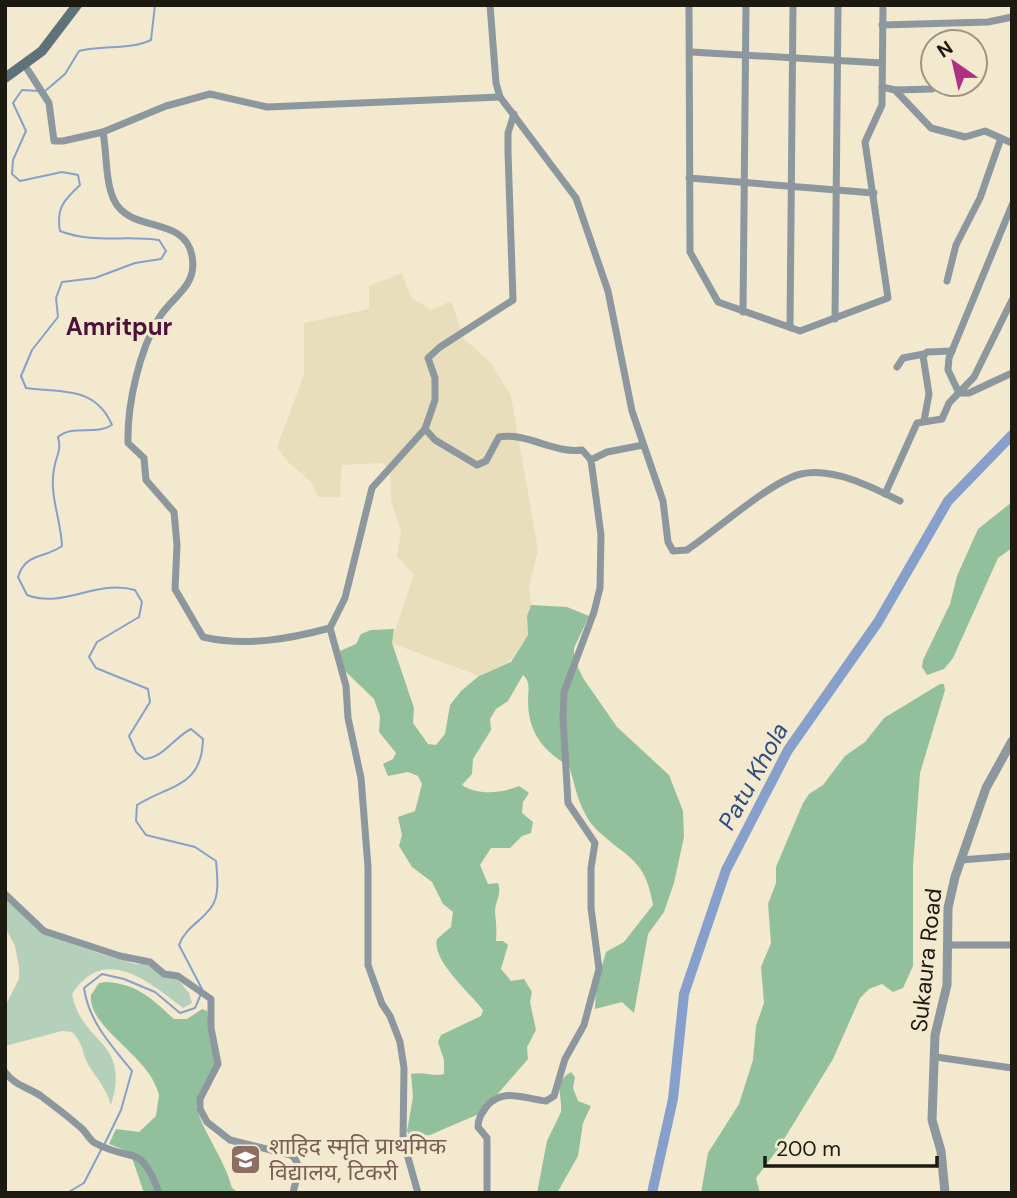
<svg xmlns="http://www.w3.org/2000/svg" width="1017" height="1198" viewBox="0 0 1017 1198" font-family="'DM Sans','Noto Sans Devanagari',sans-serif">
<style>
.built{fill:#e9debc}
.green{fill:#b4d0ba}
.forest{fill:#92c09d}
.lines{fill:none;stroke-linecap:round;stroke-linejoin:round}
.stream{stroke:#87a0cb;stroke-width:2}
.river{stroke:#87a0cb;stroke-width:10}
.minor{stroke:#8c989d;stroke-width:7}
.tertiary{stroke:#8c989d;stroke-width:9}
.secondary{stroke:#5f7279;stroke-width:10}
.labels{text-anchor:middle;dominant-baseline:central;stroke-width:6;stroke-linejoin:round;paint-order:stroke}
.street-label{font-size:23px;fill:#1d1a11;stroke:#f2e9cf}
.education-label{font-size:23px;fill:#785e54;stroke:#f2e9cf;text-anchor:start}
.neighbourhood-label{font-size:24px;font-weight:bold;fill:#4d1138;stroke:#f2e9cf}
.water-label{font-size:24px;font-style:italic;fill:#2d4c83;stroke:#f2e9cf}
</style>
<rect width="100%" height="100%" fill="#f2e9cf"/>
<path class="built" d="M402 273 411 297 431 310 451 301 464 339 491 363 511 396 538 550 529 588 531 605 527 616 528 635 505 668 490 670 479 676 391 643 414 574 397 557 401 531 391 501 390 471 383 463 342 465 340 497H318L311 482 289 463 277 447 304 375V323L369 309V286Z"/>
<path class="green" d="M5 897 43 933 98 953 135 964H149L177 978 189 993 192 1003 183 1008C150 983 105 943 72 994 82 1046 131 1039 111 1105 106 1088 98 1080 89 1066 82 1054 83 1042 72 1032L62 1031 5 1046V1006L19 979V967L15 946 5 927Z"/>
<g class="forest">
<path d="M1012 502V548L998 558 953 658 944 669 927 675 922 667 923 660 950 604 957 576 978 529Z"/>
<path d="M531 605 567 607 589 616 574 648V659L583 678 617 727 669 775 683 811 684 837 674 883 664 912 648 934 634 1013 622 1002 595 1009 596 986 606 952 624 942 653 905C645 857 627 859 597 830 579 812 576 788 569 766 543 751 528 732 528 701 528 691 531 682 523 675L508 701 496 709 490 719 491 730 473 759 472 774 462 785C477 796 503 793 519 786L529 793 523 802 522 813 533 822 531 833 522 836 510 848H491L480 865 488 884 498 883C502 895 495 901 495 912 496 923 497 930 496 941H503L508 945 501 969 511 981 524 979 532 992 530 1002 536 1030 527 1047 528 1059 481 1113 430 1135 410 1137 407 1131 413 1097 411 1074C423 1071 432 1077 444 1074V1060L438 1042 441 1035 481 1016 483 1010C471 994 431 960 437 939L451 927 453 912 443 904 432 882 412 867 399 846 402 835 398 817 415 811 422 784 418 776 408 772 388 776 383 764 393 759 396 753 379 732 380 716 374 699 345 671 340 651 356 644 361 634 371 630 394 629 392 643 414 708 413 723 428 744 436 745 445 734 450 705 461 691 479 676 511 662 528 635 527 616Z"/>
<path d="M940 684H944L945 690 920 773 913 866V966L903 988 893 992 882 984 869 989 860 998 833 1059 778 1149 756 1178 760 1193H701L708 1153 739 1104 753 1060 756 1026 764 1003 761 967 771 943 768 904 776 883V867L803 803 809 794 823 785 845 756 865 742 884 718Z"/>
<path d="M106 982C138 984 152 999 174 1019H187L202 1009 207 1011 215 1064 196 1107C205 1136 224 1158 232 1188L239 1193H144L130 1152 109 1144 116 1129 139 1132 156 1116 159 1095C149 1054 88 1029 91 995L99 983Z"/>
<path d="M571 1072 575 1077 573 1088 578 1101 591 1106 583 1123 578 1156 557 1193H537L547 1141 561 1112C563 1096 552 1083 571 1072Z"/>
</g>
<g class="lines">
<g class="stream">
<path d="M39 91 22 90 13 103 26 131 13 160 12 174 20 181 62 172 78 175 80 185C64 200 56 208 60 231 93 244 125 235 159 240L166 251 161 259 135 263 95 278 62 282 56 298 58 317 32 350 21 376 26 388C60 393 95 385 112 425 95 436 74 424 58 437 62 451 56 455 54 469 49 495 61 520 62 546 44 559 26 552 18 577L27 595C65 609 95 579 135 590L142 602 139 617 97 642 89 657 96 668 148 689 150 702 129 736 136 752 144 759C165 757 173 738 191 729L203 739C202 787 171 784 137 805L136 821 146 835 195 847 216 861C217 874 220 895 212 906 202 922 186 926 179 945L202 989"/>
<path d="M44 92 65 74 79 51C102 45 131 50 151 40L155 5"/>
<path d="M105 1143 121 1110 132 1071C111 1045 89 1022 84 988L102 974 124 979 155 992 180 1013 195 1008 201 994"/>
<path d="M67 1193 84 1183 102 1148"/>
</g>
<path class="river" d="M652 1193 673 1099 684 994 726 870 788 750 878 622 948 501 1012 435"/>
<g class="minor">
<path d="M490 5 496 83 500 97 576 198 608 291 632 411 663 501 668 542 673 551 687 550C716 531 769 482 801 474 833 467 872 487 900 501"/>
<path d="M689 5 690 252 718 302 800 331 888 298 865 142 882 105 883 5"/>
<path d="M882 25 988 22 1012 17"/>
<path d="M691 52 882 63"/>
<path d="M24 64 49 103 54 141H63L103 132C107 153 105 181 114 200 130 234 185 215 192 256 198 287 172 296 159 318 139 351 127 405 128 443L144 458 146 480 174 512 177 545 175 589 203 637C246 647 289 639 330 628"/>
<path d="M882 87 895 90 931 128 965 137 985 131 1012 143"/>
<path d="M895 90 932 89"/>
<path d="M103 132 166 106 210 94 267 107 500 97"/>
<path d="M689 178 874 193"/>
<path d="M1012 205 949 358 948 370 959 393H969L1012 373"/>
<path d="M947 281 956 245 980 198 1001 138"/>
<path d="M743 312 746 5"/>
<path d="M835 319 838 5"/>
<path d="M790 327 793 5"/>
<path d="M897 367 903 358 924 354"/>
<path d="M924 421 929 394 923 356 927 352 952 351"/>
<path d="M425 429 435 440 477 465 486 461 499 437C527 432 554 454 582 450L591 460"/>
<path d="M885 494 917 423 942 419 949 403 974 377 1012 300"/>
<path d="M961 860 1012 856"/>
<path d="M5 894 44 931 120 956 150 962 164 974 178 976 211 999V1028L218 1064 200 1099V1109L207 1122 230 1140 291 1155C304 1165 296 1178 293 1193"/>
<path d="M947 945H1012"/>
<path d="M936 1057 1012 1068"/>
<path d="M5 1072C15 1086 28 1087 41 1096 54 1106 68 1116 80 1127 86 1131 89 1140 95 1143 132 1163 141 1142 159 1193"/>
<path d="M418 1193 403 1140 404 1068 400 1042 390 1016 382 1004 368 965V867L361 778 348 718 346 686 330 628 345 598 372 488 425 429 435 400V378L428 358 440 347 513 300 508 152V133L514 114"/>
<path d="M487 1193V1138L478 1127C478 1118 482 1113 487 1106 504 1087 524 1099 546 1101L554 1096 565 1059 584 1025 599 969 591 908V868L595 843 568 803 563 718 564 692 594 612 600 588 601 535 591 460 607 452 643 445"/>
</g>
<path class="tertiary" d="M945 1193 941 1151 932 1120 935 1035 947 985 948 908 955 877 986 788 1012 741"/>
<path class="secondary" d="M5 78 42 51 77 5"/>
</g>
<defs>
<symbol id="school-square" viewBox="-11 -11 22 22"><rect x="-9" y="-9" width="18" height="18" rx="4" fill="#8d6e63" stroke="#f2e9cf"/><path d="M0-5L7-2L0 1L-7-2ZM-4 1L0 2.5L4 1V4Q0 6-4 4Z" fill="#fff"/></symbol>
</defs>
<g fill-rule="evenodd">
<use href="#school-square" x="228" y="1142" width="35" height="35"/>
</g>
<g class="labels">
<g class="street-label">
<text transform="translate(926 960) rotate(-84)">Sukaura Road</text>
</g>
<g class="education-label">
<text x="269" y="1146">शाहिद स्मृति प्राथमिक<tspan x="269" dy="26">विद्यालय, टिकरी</tspan></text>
</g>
<g class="neighbourhood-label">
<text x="119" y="326">Amritpur</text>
</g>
<g class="water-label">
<text transform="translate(753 776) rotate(-61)">Patu Khola</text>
</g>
</g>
<rect width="1017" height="1198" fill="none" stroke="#1d1a11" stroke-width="14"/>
<g transform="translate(954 63) rotate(326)"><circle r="33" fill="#f2e9cf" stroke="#9d9683" stroke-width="2"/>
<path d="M0-5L12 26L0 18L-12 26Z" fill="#ad3081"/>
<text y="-10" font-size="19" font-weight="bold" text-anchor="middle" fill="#1d1a11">N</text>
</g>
<path d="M765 1156v10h172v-10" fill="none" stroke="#1d1a11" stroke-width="3.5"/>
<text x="776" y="1156" font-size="21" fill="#1d1a11" stroke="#f2e9cf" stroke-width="5" paint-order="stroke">200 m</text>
</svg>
